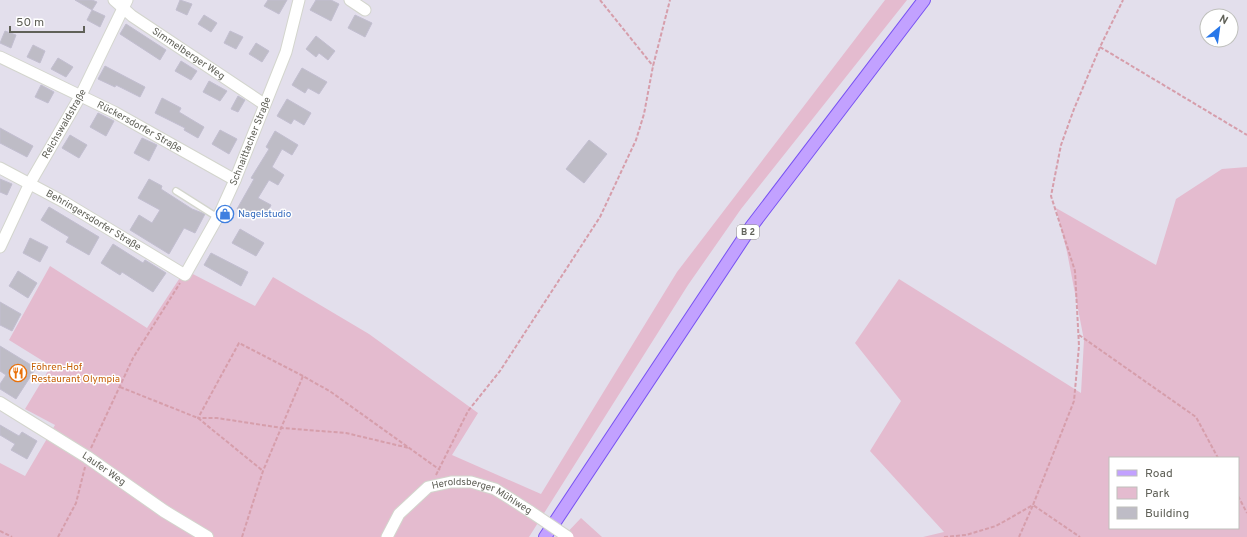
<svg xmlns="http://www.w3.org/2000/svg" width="1247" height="537" viewBox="0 0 1247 537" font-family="Overpass,sans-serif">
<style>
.green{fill:#e4bbcf;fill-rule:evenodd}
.building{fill:#bebcc6;stroke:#c2bed0}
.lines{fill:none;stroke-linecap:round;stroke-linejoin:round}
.service-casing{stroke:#d3d5cd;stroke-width:8}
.minor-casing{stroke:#d3d5cd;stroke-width:13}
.tertiary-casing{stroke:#d3d5cd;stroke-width:14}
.primary-casing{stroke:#7853f2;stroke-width:14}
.path{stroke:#d69eab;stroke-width:2;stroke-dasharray:4 2;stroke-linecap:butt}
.service{stroke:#fff;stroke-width:5.5}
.minor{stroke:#fff;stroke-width:11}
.tertiary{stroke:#fff;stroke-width:12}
.primary{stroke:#c2a1ff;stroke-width:12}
.minor-bridge-casing{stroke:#d3d5cd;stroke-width:13;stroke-linecap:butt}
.minor-bridge{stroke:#fff;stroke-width:11}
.labels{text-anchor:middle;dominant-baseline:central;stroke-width:3;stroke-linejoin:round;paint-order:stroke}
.shield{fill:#fff;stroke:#90908a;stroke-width:1}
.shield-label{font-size:9px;font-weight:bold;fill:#606158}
.street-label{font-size:10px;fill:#606158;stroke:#fff}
.shop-label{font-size:10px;fill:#366cbe;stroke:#fff;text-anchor:start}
.food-label{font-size:10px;fill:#c56008;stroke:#fff;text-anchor:start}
</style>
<rect width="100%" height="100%" fill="#e3dfec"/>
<g class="green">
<path d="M885 0H907L741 209 688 285 529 537H0V463L25 476 55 425 25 409 51 366 9 340 50 266 147 328 185 270 255 306 273 277 369 334 478 413 452 455 541 494 677 272Z"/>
<path d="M1247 167V537H923L944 532 870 451 901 401 855 343 899 279 1081 393 1084 340 1067 252 1056 208 1156 265 1176 199 1222 169ZM1110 458H1238V528H1110Z"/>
<path d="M581 518 602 537H563Z"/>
</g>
<g class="building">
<path d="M75 0H92L97 2 92 10Z"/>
<path d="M180 0 192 4 187 15 176 10Z"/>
<path d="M268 0H287L279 14 264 6Z"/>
<path d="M316 0H331L339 4 331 21 310 10Z"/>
<path d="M92 10 105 16 100 27 87 20Z"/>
<path d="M204 15 217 23 211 32 198 24Z"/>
<path d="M355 15 372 23 365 37 348 28Z"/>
<path d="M126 24 166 50 160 60 120 34Z"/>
<path d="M5 31 16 35 11 48 0 43Z"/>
<path d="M230 31 243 37 236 49 224 43Z"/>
<path d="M316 36 335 51 328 60 319 53 316 57 306 49Z"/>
<path d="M256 43 269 51 262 62 249 54Z"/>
<path d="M33 45 45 51 40 63 27 57Z"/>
<path d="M58 58 73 67 66 77 51 69Z"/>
<path d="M181 61 197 71 191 80 175 71Z"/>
<path d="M105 66 145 87 140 97 116 85 115 87 98 79Z"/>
<path d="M302 68 327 82 319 94 308 88 305 93 292 85Z"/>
<path d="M209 81 227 91 220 101 203 92Z"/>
<path d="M41 85 54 92 48 103 35 97Z"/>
<path d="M238 96 245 100 238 112 231 109Z"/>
<path d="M162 98 181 108 179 112 204 127 198 138 184 130 185 128 155 113Z"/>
<path d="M287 99 311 113 304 125 294 119 291 124 277 116Z"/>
<path d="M98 113 114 121 106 136 90 127Z"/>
<path d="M0 128 33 146 27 157 0 143Z"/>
<path d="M220 130 237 139 229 154 212 144Z"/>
<path d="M275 131 298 145 292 155 282 149 272 167 284 175 278 185 269 180 258 198 271 205 265 217 255 211 252 217 237 209 254 179 251 178 269 149 266 147Z"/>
<path d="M70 135 87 145 79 158 62 148Z"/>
<path d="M142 138 157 145 149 161 134 153Z"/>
<path d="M589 140 607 154 584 183 566 169Z"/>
<path d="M0 179 12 184 7 195 0 192Z"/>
<path d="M149 179 162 186 161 189 192 209 205 214 195 233 184 228 169 254 130 230 139 215 152 223 160 210 138 198Z"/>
<path d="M49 207 99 237 89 255 66 242 69 237 41 220Z"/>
<path d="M240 229 264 243 256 256 232 243Z"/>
<path d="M30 238 48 247 40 262 23 253Z"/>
<path d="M113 244 143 263 145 260 166 273 153 292 122 272 120 275 101 263Z"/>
<path d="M211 253 248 272 241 286 204 265Z"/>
<path d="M18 271 37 283 28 298 9 286Z"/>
<path d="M0 302 21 314 12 331 0 325Z"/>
<path d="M0 346 36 368 16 399 0 389V384L6 375 0 371Z"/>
<path d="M0 425 19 436 22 432 37 441 27 459 11 450 15 444 0 435Z"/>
</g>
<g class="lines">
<defs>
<path id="service" d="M176 191 217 217"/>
<g id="minor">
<path id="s1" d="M114 0 132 16 264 104"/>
<path d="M350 0 365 10"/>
<path id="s2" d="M0 57 114 112 235 180"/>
<path id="s3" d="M0 168 64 202 185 275 220 213 235 180 286 52 299 0"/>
<path id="s4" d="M0 247 30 183 81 95 127 0"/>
<path id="s5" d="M387 537 399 514 428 487 451 482H471L495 489 531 512"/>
</g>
<g id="tertiary">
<path id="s6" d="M0 403 87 457 164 511 207 537"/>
</g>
<path id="primary" d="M545 537 751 227 924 0"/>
</defs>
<use href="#service" class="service-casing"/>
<use href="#minor" class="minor-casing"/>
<use href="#tertiary" class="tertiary-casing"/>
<use href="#primary" class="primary-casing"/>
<g class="path">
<path d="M600 0 653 66"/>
<path d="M1100 47 1247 135"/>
<path d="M1079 335 1196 417 1218 458"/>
<path d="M303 376 239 343 198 418H217L282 428 346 433 409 448"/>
<path d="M120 387 198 418 263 471"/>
<path d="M91 448 133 358 180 283"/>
<path d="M436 475 468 411 500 371 600 217 636 140 644 114 653 66 670 0"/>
<path d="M1238 496 1247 513"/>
<path d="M0 531 12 537"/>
<path d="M58 537 76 503 85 467"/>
<path d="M242 537 263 471 303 376 331 392 440 470"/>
<path d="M944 537 966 535 996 526 1033 505 1074 401 1079 346 1075 271 1051 196 1061 145 1074 109 1100 47 1123 0"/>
<path d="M1019 537 1033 505 1080 537"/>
</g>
<use href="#service" class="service"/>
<use href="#minor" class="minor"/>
<use href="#tertiary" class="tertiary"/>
<use href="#primary" class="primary"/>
<defs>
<path id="minor-bridge" d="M531 512 568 537"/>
</defs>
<use href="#minor-bridge" class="minor-bridge-casing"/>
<use href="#minor-bridge" class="minor-bridge"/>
</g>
<defs>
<symbol id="shop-ring" viewBox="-11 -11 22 22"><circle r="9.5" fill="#fff" stroke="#3f7fe0" stroke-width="1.5"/><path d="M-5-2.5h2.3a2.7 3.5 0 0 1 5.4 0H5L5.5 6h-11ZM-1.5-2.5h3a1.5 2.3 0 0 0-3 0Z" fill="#3f7fe0"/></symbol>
<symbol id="restaurant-ring" viewBox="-11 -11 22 22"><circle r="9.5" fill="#fff" stroke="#e8710a" stroke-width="1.5"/><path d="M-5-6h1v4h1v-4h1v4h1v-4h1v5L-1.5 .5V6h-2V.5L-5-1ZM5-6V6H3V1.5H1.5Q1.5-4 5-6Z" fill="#e8710a"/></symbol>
</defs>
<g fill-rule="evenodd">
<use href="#shop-ring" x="215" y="204" width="20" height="20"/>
<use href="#restaurant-ring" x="8" y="363" width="20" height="20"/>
</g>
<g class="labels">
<rect class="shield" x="737" y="225" width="22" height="14" rx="3"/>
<g class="shield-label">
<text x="748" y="232">B 2</text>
</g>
<g class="street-label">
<text stroke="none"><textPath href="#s1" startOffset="92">Simmelberger Weg</textPath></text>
<text stroke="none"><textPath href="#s4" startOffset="139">Reichswaldstraße</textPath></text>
<text stroke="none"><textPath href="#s2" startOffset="156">Rückersdorfer Straße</textPath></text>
<text stroke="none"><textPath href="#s3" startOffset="363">Schnaittacher Straße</textPath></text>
<text stroke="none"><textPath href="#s3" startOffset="107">Behringersdorfer Straße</textPath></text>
<text stroke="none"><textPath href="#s6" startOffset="123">Laufer Weg</textPath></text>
<text stroke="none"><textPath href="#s5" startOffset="123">Heroldsberger Mühlweg</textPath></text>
</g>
<g class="shop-label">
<text x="238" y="214">Nagelstudio</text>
</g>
<g class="food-label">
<text x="31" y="367">Föhren-Hof<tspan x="31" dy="12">Restaurant Olympia</tspan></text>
</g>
</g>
<rect x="1109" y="457" width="130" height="72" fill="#ffffff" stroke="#bfc0bc"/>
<rect x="1117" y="470" width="20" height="6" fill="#c2a1ff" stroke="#bfc0bc"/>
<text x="1145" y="477" font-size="12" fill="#606158">Road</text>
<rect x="1117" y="487" width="20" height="12" fill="#e4bbcf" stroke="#bfc0bc"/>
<text x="1145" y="497" font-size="12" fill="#606158">Park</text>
<rect x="1117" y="507" width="20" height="12" fill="#bebcc6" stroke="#bfc0bc"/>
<text x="1145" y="517" font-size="12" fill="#606158">Building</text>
<g transform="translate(1219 28) rotate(29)"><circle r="19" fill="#ffffff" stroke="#bfc0bc"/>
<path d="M0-3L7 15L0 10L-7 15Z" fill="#2877e9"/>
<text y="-6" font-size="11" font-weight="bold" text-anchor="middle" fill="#606158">N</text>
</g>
<path d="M10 26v6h74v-6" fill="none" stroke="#606158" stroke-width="2"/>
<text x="16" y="26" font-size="12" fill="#606158" stroke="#ffffff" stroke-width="3" paint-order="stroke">50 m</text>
</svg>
